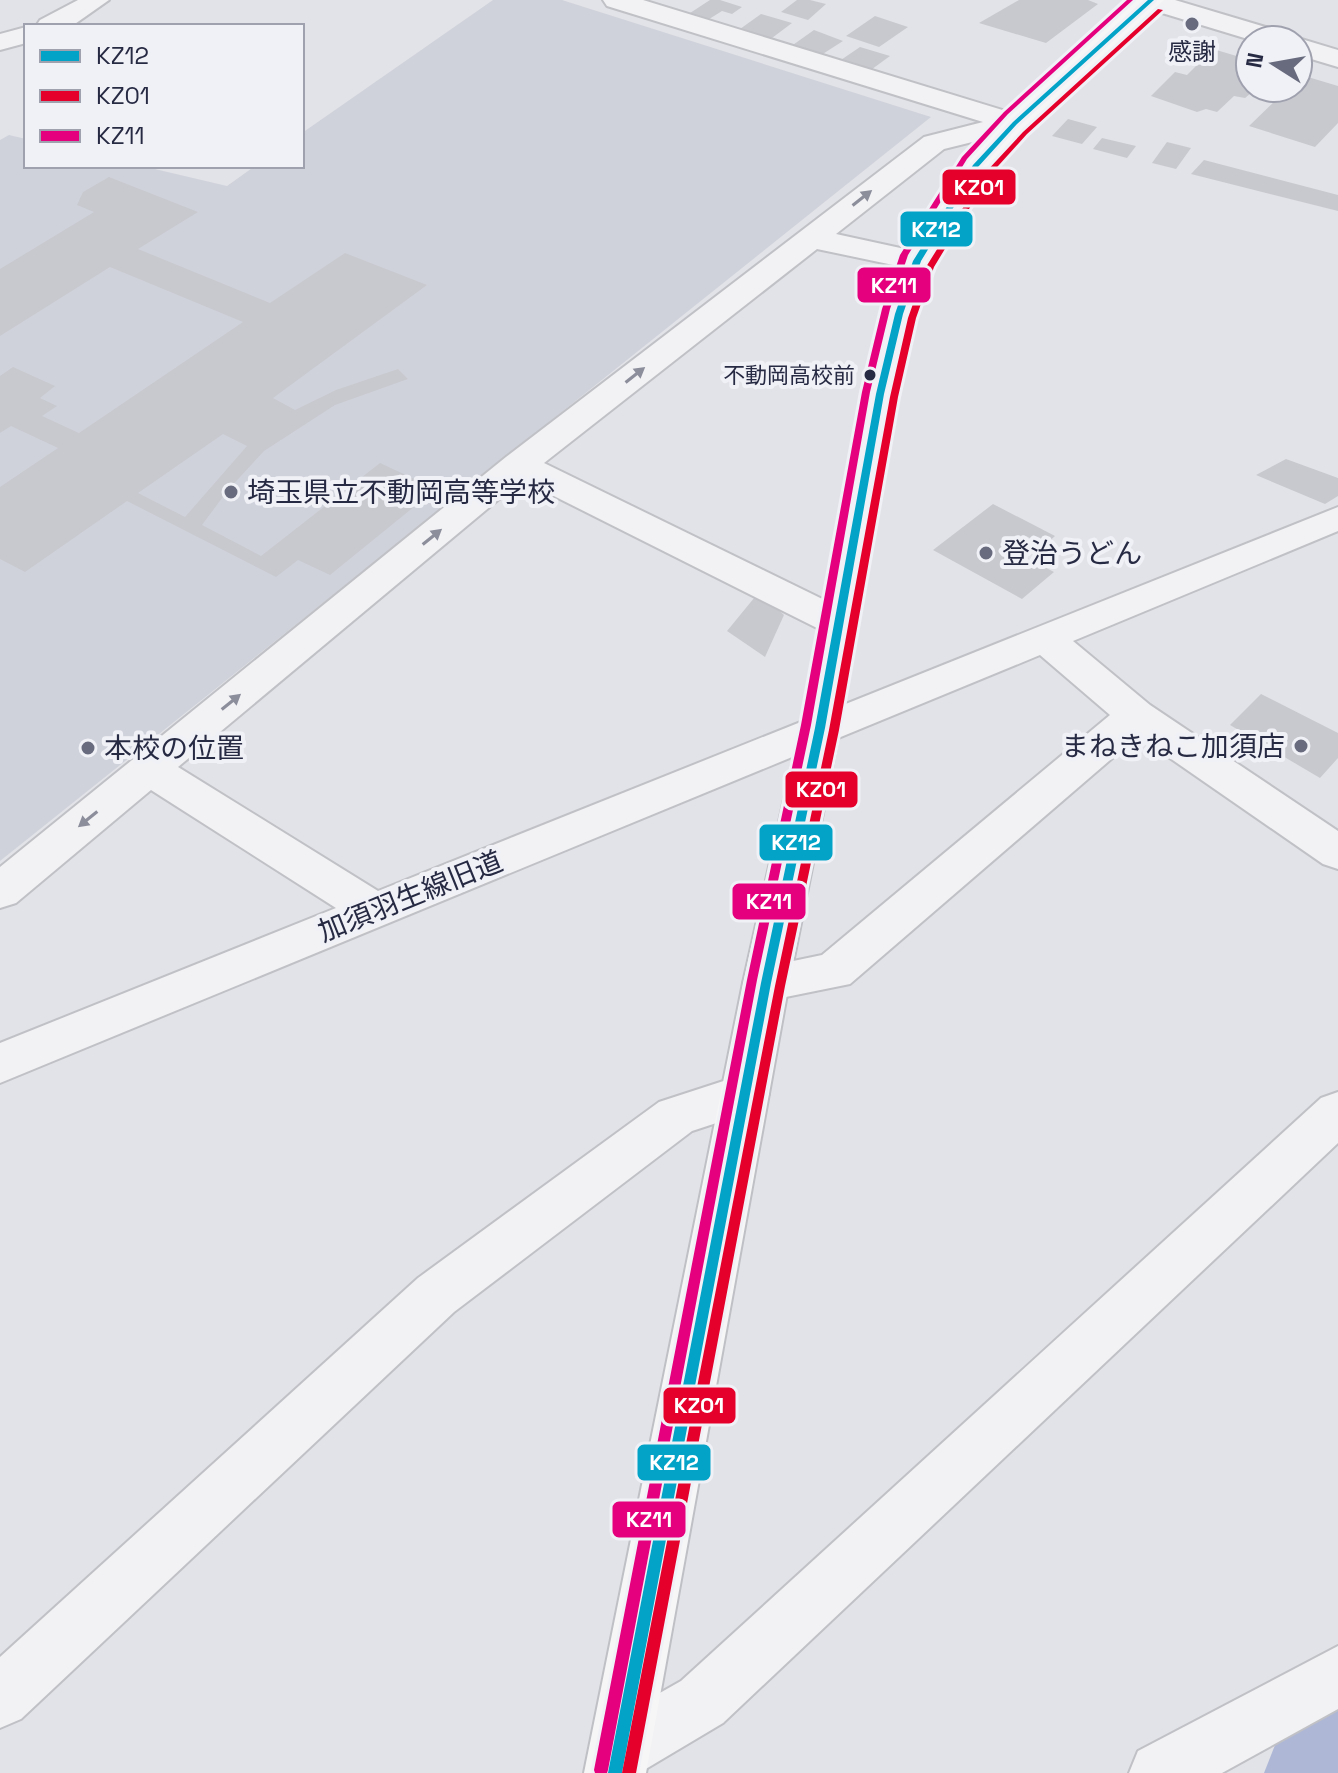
<svg xmlns="http://www.w3.org/2000/svg" width="1338" height="1773" viewBox="0 0 1338 1773" font-family="'Space Grotesk','Noto Sans JP',sans-serif">
<style>
.built{fill:#d0d2db}
.lines{fill:none;stroke-linecap:round;stroke-linejoin:round}
.river{fill:#aeb7d5;fill-rule:evenodd}
.building{fill:#c8c9cf;fill-rule:evenodd}
.minor-casing{stroke:#c0c1c6;stroke-width:4}
.major-casing{stroke:#bfc0c6;stroke-width:4}
.minor{fill:#f2f2f4;fill-rule:evenodd}
.major{fill:#f6f6f7;fill-rule:evenodd}
.bus-1-casing{stroke:#f0f1f7;stroke-width:6}
.bus-2-casing{stroke:#f0f1f7;stroke-width:6}
.bus-3-casing{stroke:#f0f1f7;stroke-width:6}
.bus-1{fill:#02a3c7;fill-rule:evenodd}
.bus-2{fill:#e4002b;fill-rule:evenodd}
.bus-3{fill:#e5007d;fill-rule:evenodd}
.oneway{fill:#8c8e9c}
.poi-dot{fill:#686b7d;stroke:#f0f1f7;stroke-width:3}
.bus-dot{fill:#272a43;stroke:#f0f1f7;stroke-width:3}
.labels{text-anchor:middle;dominant-baseline:central;stroke-width:8;stroke-linejoin:round;paint-order:stroke}
.far-bus-label{font-size:22px;fill:#272a43;stroke:#f0f1f7;text-anchor:end}
.far-poi-label{font-size:24px;fill:#272a43;stroke:#f0f1f7}
.poi-label{font-size:28px;fill:#272a43;stroke:#f0f1f7;text-anchor:start}
.street-label{font-size:28px;fill:#272a43;stroke:#f0f1f7}
.line-badge{stroke:#f0f1f7;stroke-width:3}
.badge-label{font-size:22px;text-anchor:middle;font-weight:bold;fill:#fff}
</style>
<rect width="100%" height="100%" fill="#e2e3e8"/>
<path class="built" d="M493 0H562L931 117 0 861V140L9 135 26 139V166H142L227 186 255 166H302V133Z"/>
<g class="lines">
<path class="river" d="M1338 1705V1773H1264L1281 1730Z"/>
</g>
<g class="building">
<path d="M710 0H720L742 7 732 14 722 11 706 21 687 15Z"/>
<path d="M797 0H810L826 4 808 20 781 12Z"/>
<path d="M1019 0H1088L1098 4 1046 43 979 23Z"/>
<path d="M761 14 792 23 772 38 740 29Z"/>
<path d="M875 16 908 27 879 47 846 36Z"/>
<path d="M814 30 843 41 818 57 790 47Z"/>
<path d="M860 47 890 56 868 72 838 62Z"/>
<path d="M1213 49 1250 60V88H1257L1245 98 1234 96 1217 112 1206 109 1197 112 1151 96 1175 72 1187 75Z"/>
<path d="M1298 74 1338 86V123L1315 147 1249 126 1281 95 1261 88H1298Z"/>
<path d="M1068 119 1097 127 1082 144 1052 136Z"/>
<path d="M1102 138 1136 146 1127 158 1093 149Z"/>
<path d="M1167 142 1191 148 1176 169 1152 163Z"/>
<path d="M1204 160 1338 195V211L1191 174Z"/>
<path d="M109 177 198 212 138 249 270 303 345 253 427 285 273 398 295 410 336 390 398 369 408 379 335 405 264 451 228 490 202 525 261 556 380 463 436 489 330 575 298 560 276 577 127 501 25 572 0 559V487L58 448 11 426 0 433V376L13 367 55 386 40 398 57 406 42 416 79 433 243 322 110 267 0 336V269L94 212 77 205 83 192ZM223 434 247 446 185 517 138 493Z"/>
<path d="M1286 459 1338 478V496L1325 504 1256 475Z"/>
<path d="M993 504 1055 536 1044 546 1026 536 1010 549 1054 572 1022 599 933 550Z"/>
<path d="M759 592 784 615 765 657 727 631Z"/>
<path d="M1261 694 1338 733V758L1320 778 1230 725Z"/>
</g>
<g class="lines">
<defs>
<g id="minor">
<path d="M78 0H109L72 26H36L40 20Z"/>
<path d="M603 0H643L1025 117 1029 123 1025 129 944 149 836 234 928 254 933 261 928 268 917 270 817 249 544 463 853 614 858 623 853 632 839 636 825 632 522 480 178 767 378 891 1338 507V531L1073 641 1150 705 1338 831V869L1323 864 1138 736 850 984 766 1001 750 996 743 983 750 970 822 955 1110 715 1040 655 0 1083V1043L336 908 151 790 16 903 0 908V867L506 457 924 137 983 122 607 6Z"/>
<path d="M1135 0H1175L1289 34 1292 39 1298 38 1338 50V67L1298 55V40H1251L1139 6Z"/>
<path d="M26 27V43L0 50V34Z"/>
<path d="M745 1074 762 1080 769 1094 762 1108 692 1131 454 1312 21 1719 0 1728V1657L418 1278 659 1102Z"/>
<path d="M1338 1092V1143L723 1723 639 1773 598 1772 589 1750 598 1728 681 1681 1321 1098Z"/>
<path d="M1338 1646V1709L1222 1773H1129L1138 1751Z"/>
</g>
<path id="major" d="M1136 0H1164L1025 129 987 170 933 261 915 314 897 394 840 728 789 983 646 1773H584L743 983 800 728 863 394 883 314 901 261 965 160 1005 117Z"/>
</defs>
<use href="#minor" class="minor-casing"/>
<use href="#major" class="major-casing"/>
<use href="#minor" class="minor"/>
<use href="#major" class="major"/>
<defs>
<path id="bus-1" d="M1148 0H1154L1017 124 978 167 921 261 903 314 884 394 825 728 771 983 622 1773H608L761 983 815 728 876 394 895 314 913 261 973 165 1013 122Z"/>
<path id="bus-2" d="M1158 9 1163 10 1027 134 989 176 934 267 916 318 898 397 839 730 785 986 636 1773H622L775 986 829 730 890 397 908 318 926 267 984 174 1023 132Z"/>
<path id="bus-3" d="M1127 0H1133L1008 114 967 159 908 255 890 309 870 392 811 725 757 980 608 1770 607 1773H595L594 1770 747 980 801 725 862 392 882 309 900 255 962 157 1004 112Z"/>
</defs>
<use href="#bus-1" class="bus-1-casing"/>
<use href="#bus-2" class="bus-2-casing"/>
<use href="#bus-3" class="bus-3-casing"/>
<use href="#bus-1" class="bus-1"/>
<use href="#bus-2" class="bus-2"/>
<use href="#bus-3" class="bus-3"/>
</g>
<defs><path id="oneway-solid" d="M-6-.8H1V-3.2L6.5 0L1 3.2V.8H-6Z" transform="scale(2)"/></defs>
<g class="oneway">
<use href="#oneway-solid" transform="translate(862 198) rotate(-38)"/>
<use href="#oneway-solid" transform="translate(635 375) rotate(-38)"/>
<use href="#oneway-solid" transform="translate(432 537) rotate(-39)"/>
<use href="#oneway-solid" transform="translate(231 702) rotate(-39)"/>
<use href="#oneway-solid" transform="translate(88 819) rotate(141)"/>
</g>
<g class="poi-dot">
<circle cx="1192" cy="24" r="8"/>
<circle cx="231" cy="492" r="8"/>
<circle cx="986" cy="553" r="8"/>
<circle cx="1301" cy="746" r="8"/>
<circle cx="88" cy="748" r="8"/>
</g>
<circle class="bus-dot" cx="870" cy="375" r="7"/>
<g class="labels">
<g class="far-bus-label">
<text x="855" y="375">不動岡高校前</text>
</g>
<g class="far-poi-label">
<text x="1192" y="51">感謝</text>
</g>
<g class="poi-label">
<text x="247" y="492">埼玉県立不動岡高等学校</text>
<text x="1002" y="553">登治うどん</text>
<text x="1285" y="746" text-anchor="end">まねきねこ加須店</text>
<text x="104" y="748">本校の位置</text>
</g>
<g class="street-label">
<text transform="translate(410 896) rotate(-22)">加須羽生線旧道</text>
</g>
</g>
<g class="line-badge">
<rect x="941" y="168" width="76" height="38" rx="8" fill="#e4002b"/>
<rect x="899" y="210" width="75" height="38" rx="8" fill="#02a3c7"/>
<rect x="856" y="266" width="76" height="38" rx="8" fill="#e5007d"/>
<rect x="784" y="770" width="75" height="39" rx="8" fill="#e4002b"/>
<rect x="758" y="823" width="76" height="39" rx="8" fill="#02a3c7"/>
<rect x="731" y="882" width="76" height="39" rx="8" fill="#e5007d"/>
<rect x="662" y="1386" width="75" height="39" rx="8" fill="#e4002b"/>
<rect x="636" y="1443" width="76" height="39" rx="8" fill="#02a3c7"/>
<rect x="611" y="1500" width="76" height="39" rx="8" fill="#e5007d"/>
</g>
<g class="badge-label">
<text x="979" y="195">KZ01</text>
<text x="936" y="237">KZ12</text>
<text x="894" y="293">KZ11</text>
<text x="821" y="797">KZ01</text>
<text x="796" y="850">KZ12</text>
<text x="769" y="909">KZ11</text>
<text x="699" y="1413">KZ01</text>
<text x="674" y="1470">KZ12</text>
<text x="649" y="1527">KZ11</text>
</g>
<rect x="24" y="24" width="280" height="144" fill="#f0f1f7" stroke="#a0a1af" stroke-width="2"/>
<rect x="40" y="50" width="40" height="12" fill="#02a3c7" stroke="#a0a1af" stroke-width="2"/>
<text x="96" y="64" font-size="24" fill="#272a43">KZ12</text>
<rect x="40" y="90" width="40" height="12" fill="#e4002b" stroke="#a0a1af" stroke-width="2"/>
<text x="96" y="104" font-size="24" fill="#272a43">KZ01</text>
<rect x="40" y="130" width="40" height="12" fill="#e5007d" stroke="#a0a1af" stroke-width="2"/>
<text x="96" y="144" font-size="24" fill="#272a43">KZ11</text>
<g transform="translate(1274 64) rotate(281)"><circle r="38" fill="#f0f1f7" stroke="#a0a1af" stroke-width="2"/>
<path d="M0-6L14 30L0 20L-14 30Z" fill="#686b7d"/>
<text y="-12" font-size="22" font-weight="bold" text-anchor="middle" fill="#272a43">N</text>
</g>
</svg>
